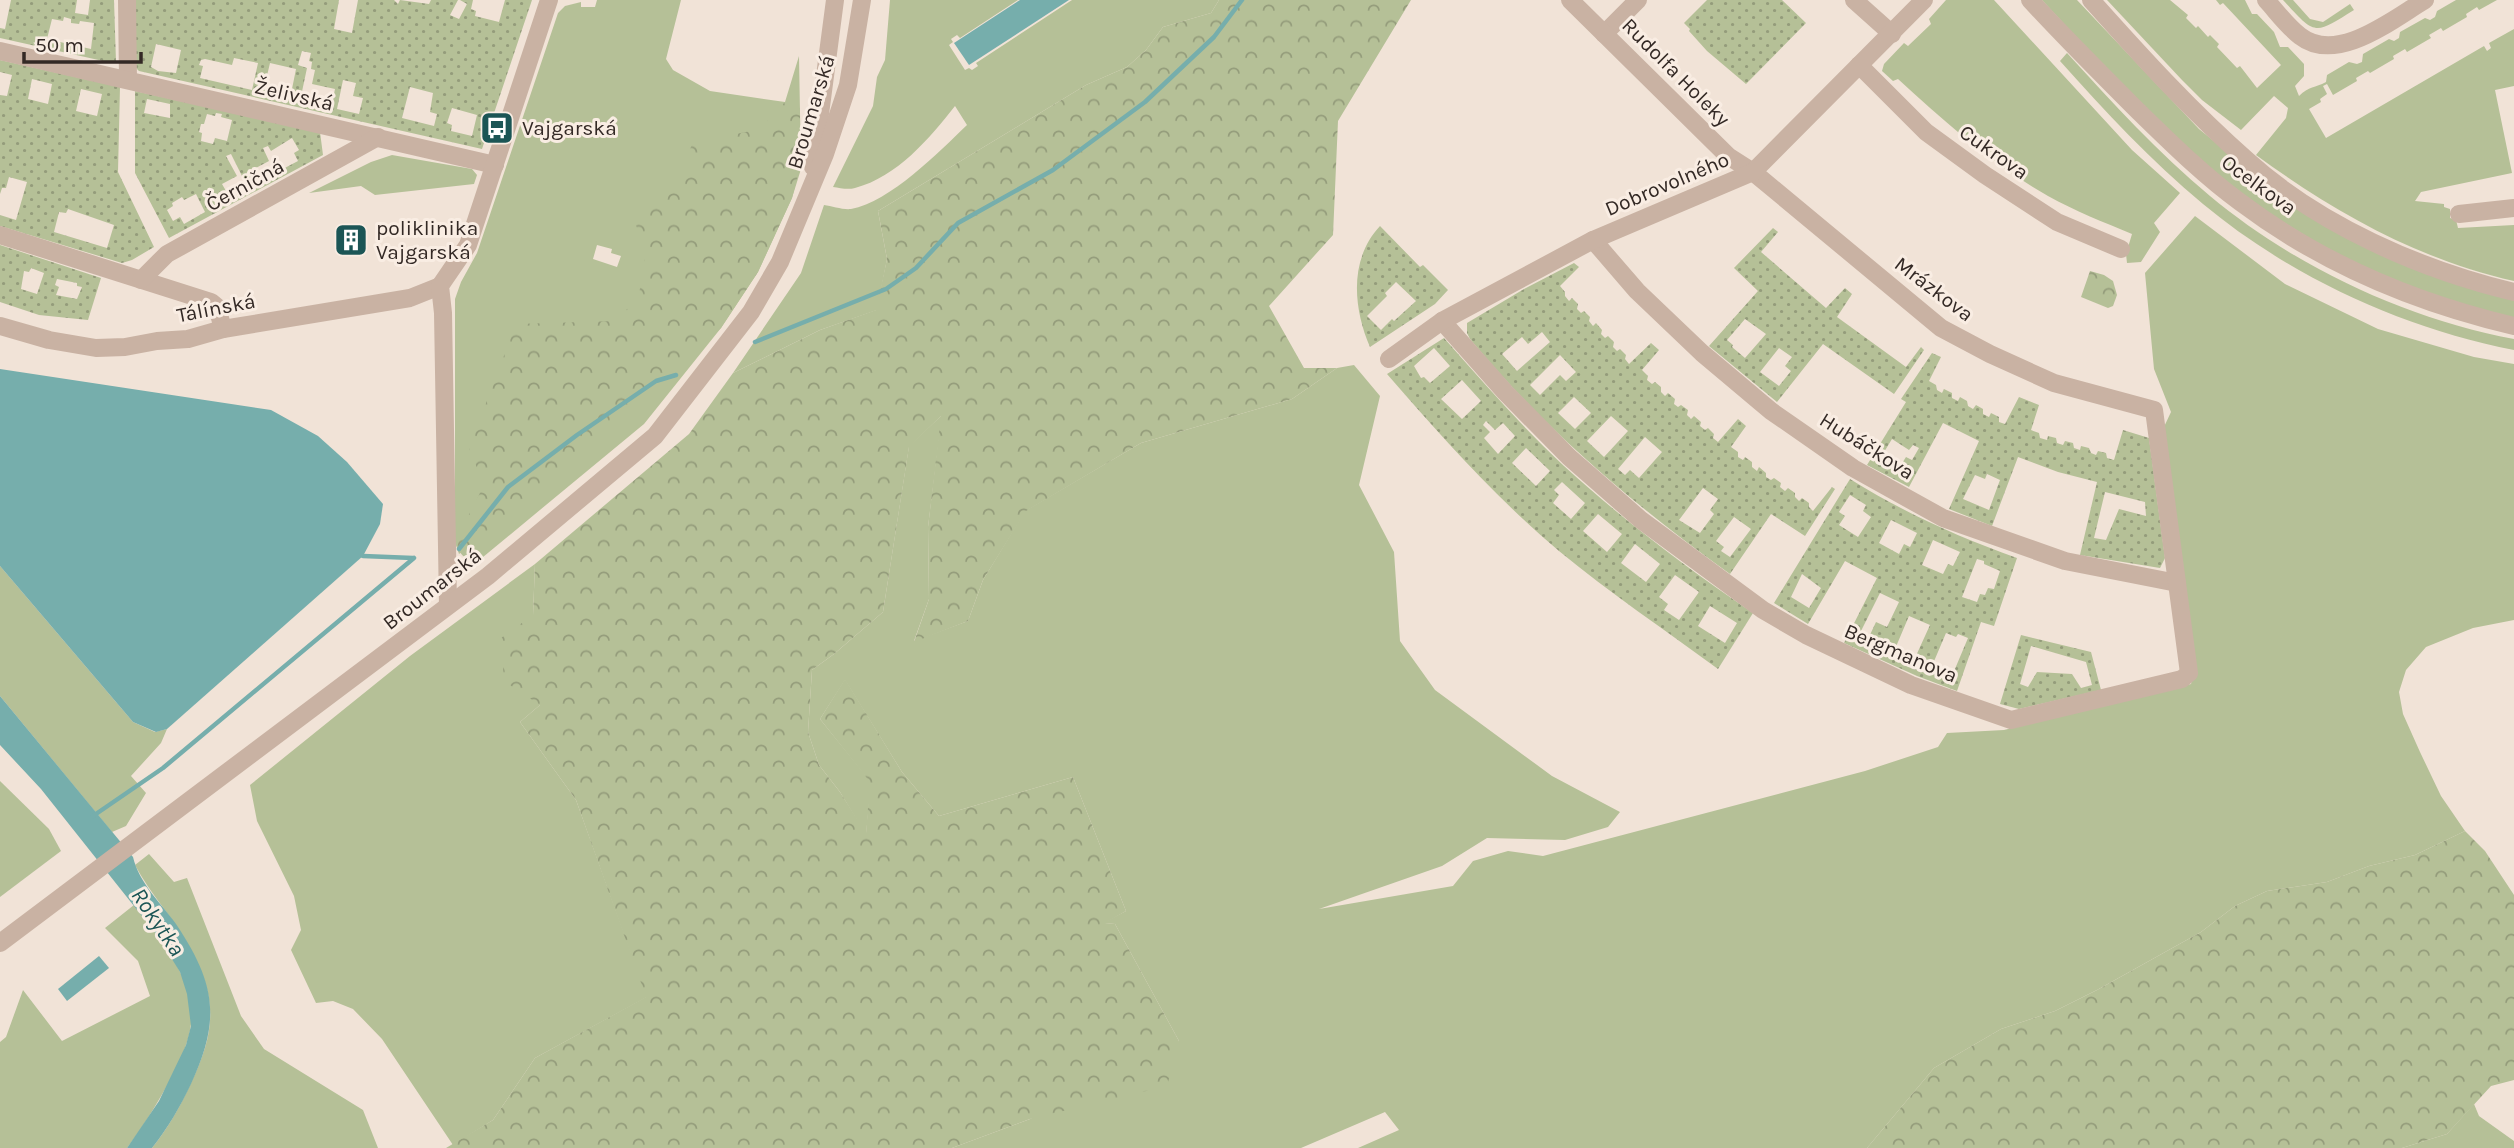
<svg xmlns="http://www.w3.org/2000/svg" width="2514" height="1148" viewBox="0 0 2514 1148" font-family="Karla,sans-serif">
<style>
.grass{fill:#b5c097;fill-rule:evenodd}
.forest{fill:url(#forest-crowns)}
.garden{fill:url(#garden-dots);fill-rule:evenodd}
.water{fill:#76aeac}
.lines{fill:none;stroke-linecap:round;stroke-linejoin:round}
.stream{stroke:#76aeac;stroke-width:4.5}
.minor{stroke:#c9b2a3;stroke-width:18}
.labels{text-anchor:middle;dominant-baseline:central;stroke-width:6;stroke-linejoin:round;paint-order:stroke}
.street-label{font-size:21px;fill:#332925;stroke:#f9ede3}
.poi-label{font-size:21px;fill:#332925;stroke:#f9ede3;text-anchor:start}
.water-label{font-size:23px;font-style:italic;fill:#1b5555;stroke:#f9ede3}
</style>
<defs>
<pattern id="forest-crowns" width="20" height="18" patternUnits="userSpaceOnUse" patternTransform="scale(1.75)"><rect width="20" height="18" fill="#b5c097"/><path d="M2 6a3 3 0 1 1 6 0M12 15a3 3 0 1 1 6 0" fill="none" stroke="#949c7b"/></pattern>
<pattern id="garden-dots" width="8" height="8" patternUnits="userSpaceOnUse" patternTransform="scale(1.75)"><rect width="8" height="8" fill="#b5c097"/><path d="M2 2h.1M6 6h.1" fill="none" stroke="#949c7b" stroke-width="1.8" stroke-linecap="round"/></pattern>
</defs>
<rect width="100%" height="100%" fill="#f1e3d7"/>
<g class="grass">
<path d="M597 0H681L666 59 673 70 710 91 785 102 799 56 801 169 792 198 758 272 721 328 644 424 477 562C464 559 460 555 455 542V299L461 282 477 253 558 13 565 6 581 2V7H595ZM597 245 612 249 611 253 621 256 617 267 593 259Z"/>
<path d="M890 0H1018L960 38 957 35 951 39 953 42 949 45 965 70 969 68 972 70 978 66 976 63 1072 0H1219L1211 13 1163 27 1146 50 1127 67 1086 85 878 211 887 259 877 310 820 330 733 373 801 273 824 205C832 206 843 210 851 209 890 202 939 152 967 125L955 106C930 138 897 177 855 188 848 190 840 188 833 187L873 106 877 77 885 60Z"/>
<path d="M1946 0H1994L2132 150 2180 193 2154 223 2160 232 2141 262 2127 263 2126 254 2132 234C2103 222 2075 211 2048 196 1993 165 1944 121 1898 79L1893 81 1882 71 1884 64 1904 43 1908 46 1931 24 1929 19Z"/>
<path d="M2042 0H2077L2199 129 2277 192 2514 296V322L2361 270 2228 188 2124 89Z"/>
<path d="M2107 0H2170L2188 15 2186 18 2196 28 2198 26 2208 37 2210 35 2219 44 2217 47 2237 68 2240 66 2257 88 2281 65 2223 3 2220 5 2216 0H2245L2252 14H2257L2274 32 2280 47H2288L2304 64V76L2295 86 2299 96C2309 86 2315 88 2326 82L2327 75 2349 62 2357 64 2362 62 2363 54 2389 39 2394 41 2399 38 2400 32 2425 18 2430 20 2435 17 2437 11 2456 0H2497L2479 10 2477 7 2466 14 2467 17 2443 31 2441 28 2429 35 2431 38 2407 52 2405 49 2393 56 2394 59 2370 73 2368 71 2356 78 2357 81 2333 95 2327 84 2323 86 2327 94 2320 99 2321 102 2309 109 2326 138 2484 46 2487 51 2491 48 2489 43 2514 29V86L2495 90 2512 173 2421 192 2415 201 2444 204V207L2450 209V218L2456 220 2458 228 2514 225V281C2419 260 2334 212 2256 155L2286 118 2288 108 2274 96 2241 130 2202 100 2182 80Z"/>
<path d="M2283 0H2293L2310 19 2323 22 2350 4 2354 10C2314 35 2316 36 2283 0Z"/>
<path d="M2067 53C2113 103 2158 153 2210 196 2294 266 2406 319 2514 339V350C2402 328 2291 277 2203 204 2151 161 2105 111 2060 61Z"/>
<path d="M392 155 472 169 477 175 474 184 375 195 361 186 309 193 371 162Z"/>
<path d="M2195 216 2285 284 2378 329 2474 357 2514 364V620L2473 628 2426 647 2406 670 2399 692 2403 714 2420 752 2441 796 2465 831 2415 855 2369 866 2327 882 2267 891 2235 906 2201 932 2097 990 2055 1011 2001 1029 1934 1068 1867 1148H1358L1399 1130 1385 1112 1301 1148H952L1030 1119 1179 1041 1115 924 1103 923 1126 911 1073 777 939 816 902 772 845 680 820 719 871 782 866 835 840 792 819 765 808 732 812 670 834 654 883 612 909 446 942 415 928 527 929 599 914 641 968 621 983 580 1025 511 1141 443 1292 399 1337 368 1354 365 1380 396 1359 485 1394 552 1400 641 1435 690 1552 776 1620 812 1608 827 1565 840 1487 838 1442 866 1319 909 1453 886 1473 861 1508 851 1543 856 1865 771 1938 747 1947 733 2004 730 2191 684 2196 664 2163 429 2171 412 2154 369 2145 273Z"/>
<path d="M535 564 533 615 540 705 520 722 576 800 647 997 535 1058 493 1120 453 1145 382 1039 353 1009 333 1001 316 1003 291 950 301 930 294 896 257 821 250 785 410 656Z"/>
<path d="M0 566 133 722 155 732 167 729 161 743 131 776 146 793 126 826 112 832 0 696Z"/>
<path d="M0 781 49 829 61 851 0 897Z"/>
<path d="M149 854 174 882 187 878 241 1016 264 1049 363 1110 378 1148H152C168 1128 180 1107 191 1083 216 1030 218 999 189 946 173 917 150 894 135 865Z"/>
<path d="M134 905C160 939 195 978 191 1024 189 1043 179 1063 170 1080 157 1104 143 1127 127 1148H0V1042L6 1037 23 990 62 1041 150 996 138 961 105 928Z"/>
<path d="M2474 1104 2479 1116 2514 1141V1148H2402L2447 1134Z"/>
</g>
<g class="forest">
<path d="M1219 0H1411L1338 121 1333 235 1269 306 1304 368H1337L1292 399 1141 443 1026 511 983 580 968 621 914 642 929 599 928 527 941 416 909 447 883 612 834 654 812 670 808 732 819 765 840 792 866 833 870 782 820 719 845 679 902 772 939 816 1073 777 1126 911 1105 923 1115 924 1179 1041 1167 1086 1030 1119 952 1148H446L493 1120 535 1058 646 997 576 800 520 722 540 705 504 681 501 638 533 615 535 564 689 434 733 373 820 330 876 310 887 259 878 211 1086 85 1127 67 1146 50 1163 27 1211 13Z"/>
<path d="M785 102 800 108V167L792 198 758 272 721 328 629 413 459 554 455 542 484 485 469 448 516 324 617 321 638 296 646 266 634 216 664 200 693 143 760 129Z"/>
<path d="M2090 271 2104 275 2113 281 2117 295 2113 306 2108 308 2081 297Z"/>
<path d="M2465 831 2485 851 2514 895V1080L2491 1086 2447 1134 2402 1148H1867L1934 1068 2001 1029 2055 1011 2097 990 2201 932 2235 906 2267 891 2327 882 2369 866 2415 855Z"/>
</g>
<g class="garden">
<path d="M11 0H77L75 13 88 15 90 0H114L116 62 112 63 0 38V28L5 29ZM64 17 71 19V23L79 24 80 21 94 23 91 49 47 39 52 19 63 21Z"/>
<path d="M133 0H339L334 29 352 33 358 0H394L398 4 400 0 429 4 431 0H458L450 15 459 19 467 4 460 0H473L471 9 476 11 475 16 499 22 505 0H532L482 149 139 71 136 68ZM156 44 181 50 176 73 158 71 151 67ZM302 51 311 53 309 61 312 62 311 69 315 70 312 84 335 89 331 108 300 101 307 68 298 65ZM234 58 258 63 252 90 200 78 203 66 199 65 201 60 205 59 232 65ZM270 63 296 69 290 99 267 94 270 81 266 80ZM343 80 356 83 353 96 363 98 359 114 337 109ZM410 87 433 93 430 112 437 114 434 126 402 118ZM452 108 477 115 472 136 451 131 452 125 447 123Z"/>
<path d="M1707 0H1782L1806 23 1746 84 1707 51 1689 31 1690 29 1684 23Z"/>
<path d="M0 60 120 87 118 172 154 247 132 260 122 263 0 226V215L16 220 27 182 9 177 6 188H2L0 194V95L7 96 12 75 0 72ZM32 79 52 84 48 104 28 99ZM81 89 102 94 97 116 76 111ZM68 209 114 225 107 248 54 232 59 212 66 213Z"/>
<path d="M135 91 320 132 323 155 169 238 135 173ZM147 99 170 104V118L144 113ZM216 113 222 114 221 117 232 120 227 141 215 138 213 144 201 141 202 133 199 132 201 124H204L207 114 215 116ZM292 138 299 150 294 153 298 161 260 181 254 169 269 161 263 148 268 146 271 151ZM231 154 248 188 230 198 222 184 237 176 226 156ZM196 194 205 212 184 224 180 217 173 221 167 210 173 206 172 203 182 197 184 200Z"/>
<path d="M1380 226 1420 267 1423 265 1448 290 1435 304 1370 347C1353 308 1349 259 1380 226ZM1396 282 1416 301 1394 321 1392 319 1381 330 1367 316 1387 296 1385 293Z"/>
<path d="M1773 228 1778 232 1761 252 1826 308 1845 288 1852 294 1837 317 1906 367 1921 347 1924 350 1894 394 1823 344 1777 402 1709 346 1758 291 1734 268ZM1745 319 1766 334 1745 358 1732 347 1733 345 1727 340ZM1779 348 1792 357 1785 366 1791 371 1779 386 1760 372Z"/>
<path d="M0 245 101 278 88 320 39 315 0 302ZM31 268 44 273 37 294 21 289 24 271 29 272ZM57 279 77 283V286L82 287 77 299 56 295 59 287 55 285Z"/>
<path d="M1574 263 1579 267 1560 286 1565 292V296L1569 301 1572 298 1578 304 1577 309 1581 313 1584 311 1590 317 1589 321 1593 326 1596 323 1602 330 1601 334 1605 338 1608 336 1614 342 1613 347 1617 351 1620 349 1626 355 1625 359 1629 364 1651 343 1659 350 1642 370 1648 376 1647 380 1652 384 1655 382 1661 387V392L1665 396 1668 393 1675 399 1674 404 1678 407 1681 405 1688 410 1687 415 1691 419 1694 416 1701 422 1700 426 1705 430 1708 428 1714 434 1713 438 1718 442 1738 419 1746 426 1731 447 1738 452V457L1743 460 1745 457 1752 462V467L1757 471 1759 467 1766 473V477L1771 480 1774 478 1781 483 1780 487 1785 491 1788 488 1795 493V497L1799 501 1802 498 1809 503V507L1813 511 1832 487 1835 489 1805 536 1771 514 1730 574C1635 506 1544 429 1470 339L1467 333V323L1524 289ZM1542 332 1550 342 1517 371 1502 354 1522 337 1528 344ZM1560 355 1576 372 1566 381 1560 375 1540 395 1530 385ZM1574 397 1591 413 1575 429 1558 413ZM1611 416 1628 431 1604 457 1587 441ZM1645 437 1662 452 1639 478 1630 470 1625 475 1618 469ZM1703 488 1718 499 1710 510 1714 514 1700 533 1679 520ZM1734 517 1751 529 1730 557 1721 551 1724 547 1716 541Z"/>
<path d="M1444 338C1483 382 1521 426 1564 466 1623 520 1687 568 1753 613L1718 669C1665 630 1610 593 1559 551 1496 498 1441 436 1387 374ZM1434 348 1450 366 1430 383 1424 377 1421 378 1414 366ZM1462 380 1481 401 1462 419 1441 399ZM1486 421 1495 430 1503 423 1515 436 1498 454 1484 438 1490 432 1483 425ZM1526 448 1550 471 1536 486 1512 463ZM1562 482 1585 503 1571 519 1553 503 1559 495 1554 490ZM1598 514 1622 534 1607 552 1583 531ZM1635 544 1660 564 1646 582 1621 563ZM1675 575 1699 592 1679 620 1664 610 1668 604 1659 597ZM1710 606 1737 623 1725 643 1698 626Z"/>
<path d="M1932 353 1941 357 1929 381 1936 385 1937 390 1942 393 1944 389 1952 393V398L1958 401 1960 397 1967 401 1968 406 1973 409 1976 405 1983 409V414L1989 417 1991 413 1999 417V422L2005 424 2019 397 2039 405 2031 430 2039 433 2040 438 2047 440 2048 436 2056 438 2057 443 2063 445 2065 441 2073 443 2074 448 2080 450 2081 446 2089 448 2091 453 2096 455 2098 451 2106 453 2107 458 2114 460 2123 430 2149 438 2165 558 2160 568 2080 555 2097 482 2058 472 2018 457 1992 526 1949 509 1979 441 1943 423 1909 487 1867 465 1906 402 1901 399ZM1892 439 1909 450 1913 445 1919 448 1912 460 1906 457 1899 468 1881 457ZM1987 474 2000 480 1989 510 1963 499 1975 475 1985 479ZM2105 492 2145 502 2146 516 2119 509 2106 540 2094 538Z"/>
<path d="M1850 479C1903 512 1958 537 2017 558L1994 626 1981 622 1957 691 1917 676 1844 643 1877 578 1845 561 1808 624 1774 603ZM1850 495 1866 505 1863 511 1871 517 1858 537 1839 525 1845 516 1839 512ZM1891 520 1917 533 1910 547 1904 544 1899 554 1879 543ZM1933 540 1960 552 1953 566 1948 564 1943 574 1922 565ZM1977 559 1984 561V564L2000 571 1994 589 1988 588 1985 595 1980 594 1977 602 1962 597ZM1802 574 1821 588 1809 608 1791 597ZM1880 593 1899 602 1887 627 1876 622 1868 639 1859 635ZM1909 616 1930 625 1915 658 1895 649ZM1946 633 1956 637 1958 634 1968 638 1952 676 1932 666Z"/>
<path d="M2021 635 2091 652 2101 690 2019 709 2000 704ZM2031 646 2086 662 2092 685 2081 688 2072 674 2037 672 2028 687 2020 684Z"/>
</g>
<g class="water">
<path d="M1020 0H1069L969 65 954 43Z"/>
<path d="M0 369 271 410 318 436 347 462 383 504 380 524 363 556 167 729 156 732 133 722 0 566Z"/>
<path d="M0 696 133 857C139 883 161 903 176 924 216 984 221 1019 191 1084 180 1107 168 1128 152 1148H127L159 1101 186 1045 191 1026 187 994 180 972 157 935 41 789 0 745Z"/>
<path d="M99 956 109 968 67 1001 58 989Z"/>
</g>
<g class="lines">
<g class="stream">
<path d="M755 342 886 289 916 268 958 223 1053 170 1145 102 1214 37 1242 0"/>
<path d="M459 549 508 487 577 435 656 381 676 375"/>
<path d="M363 556 413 558"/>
<path d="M93 816 163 768 414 558"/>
</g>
<g class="minor">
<path d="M127 0 128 79"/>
<path d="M1854 0 1892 34"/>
<path d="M2030 0C2065 38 2101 74 2137 110 2170 142 2203 175 2240 202 2321 263 2416 303 2514 326"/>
<path d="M2091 0C2141 56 2191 111 2248 161 2319 225 2421 270 2514 292"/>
<path d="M2266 0C2277 12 2287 26 2300 36 2337 65 2393 19 2425 0"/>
<path d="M1604 34 1638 0"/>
<path d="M0 51 495 165"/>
<path d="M1859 65 1926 132 1985 175 2057 222 2121 249"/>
<path d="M813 167 835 0"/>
<path d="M2459 214 2514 208"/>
<path d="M0 235 211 302 217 307 223 329"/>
<path d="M1593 240 1637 291 1702 353 1771 411 1853 468 1943 518 2065 561 2177 583"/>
<path d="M141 280 167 254 378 137"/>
<path d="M1442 321 1505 392 1569 457 1641 520 1763 610 1806 635 1911 685 2011 720 2182 679 2189 673 2154 410 2054 383 1990 354 1941 328 1753 172 1728 156 1570 0"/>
<path d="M0 326 49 340 96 348 125 347 157 341 188 339 223 329 410 298 440 286"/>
<path d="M1389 359 1442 321 1593 240 1753 172 1924 0"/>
<path d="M448 605 443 313 440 286 468 245 549 0"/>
<path d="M0 943 488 576 655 436 751 312 780 262 825 154 848 85 862 0"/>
</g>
</g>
<defs>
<symbol id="bus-square" viewBox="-11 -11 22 22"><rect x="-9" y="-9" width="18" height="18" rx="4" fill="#1b5555" stroke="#f9ede3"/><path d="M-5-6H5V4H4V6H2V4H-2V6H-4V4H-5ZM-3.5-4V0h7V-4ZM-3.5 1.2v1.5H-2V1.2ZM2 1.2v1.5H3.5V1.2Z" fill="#fff"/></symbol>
<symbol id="building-square" viewBox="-11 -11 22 22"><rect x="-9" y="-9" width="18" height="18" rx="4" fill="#1b5555" stroke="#f9ede3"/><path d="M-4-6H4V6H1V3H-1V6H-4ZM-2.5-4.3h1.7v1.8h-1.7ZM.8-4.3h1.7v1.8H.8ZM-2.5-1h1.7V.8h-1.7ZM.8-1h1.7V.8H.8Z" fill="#fff"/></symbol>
</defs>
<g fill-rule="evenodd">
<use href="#bus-square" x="478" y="109" width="38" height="38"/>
<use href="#building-square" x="332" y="221" width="38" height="38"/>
</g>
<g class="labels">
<g class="street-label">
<text transform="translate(1676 72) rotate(45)">Rudolfa Holeky</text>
<text transform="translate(294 95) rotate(13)">Želivská</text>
<text transform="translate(811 112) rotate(-73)">Broumarská</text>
<text transform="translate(1994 152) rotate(35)">Cukrova</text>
<text transform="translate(1667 184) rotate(-23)">Dobrovolného</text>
<text transform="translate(245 185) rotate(-29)">Černičná</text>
<text transform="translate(2259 185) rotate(36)">Ocelkova</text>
<text transform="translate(1934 289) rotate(37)">Mrázkova</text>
<text transform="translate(216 308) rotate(-11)">Tálínská</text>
<text transform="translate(1867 446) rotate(32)">Hubáčkova</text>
<text transform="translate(432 589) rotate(-38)">Broumarská</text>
<text transform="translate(1901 653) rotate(23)">Bergmanova</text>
</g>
<g class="poi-label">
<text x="522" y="128">Vajgarská</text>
<text x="376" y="228">poliklinika<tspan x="376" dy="24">Vajgarská</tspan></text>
</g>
<g class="water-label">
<text transform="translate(158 922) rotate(56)">Rokytka</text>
</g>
</g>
<path d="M24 52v10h117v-10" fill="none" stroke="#332925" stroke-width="3.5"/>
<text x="35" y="52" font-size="21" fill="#332925" stroke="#f9ede3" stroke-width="5" paint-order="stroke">50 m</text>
</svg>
